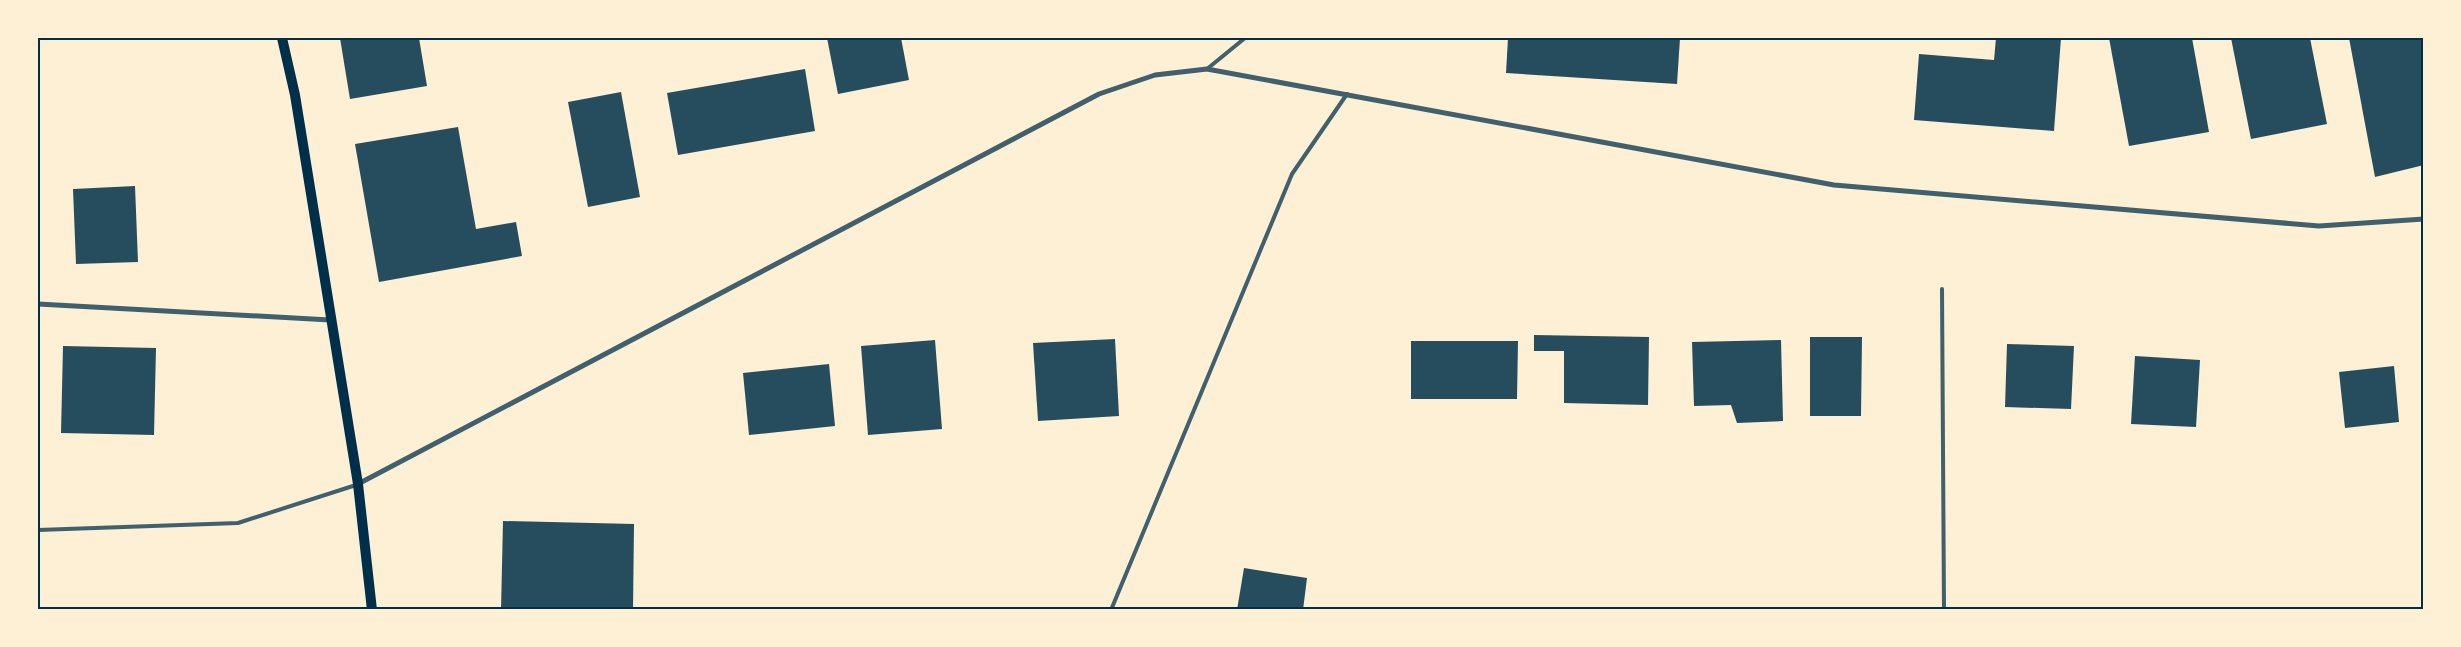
<svg xmlns="http://www.w3.org/2000/svg" width="2461" height="647" viewBox="0 0 2461 647" font-family="'Libre Baskerville',serif">
<style>
.building{fill:#264d5e}
.lines{fill:none;stroke-linecap:round;stroke-linejoin:round}
.service{stroke:#3f606c;stroke-width:4}
.minor{stroke:#3f606c;stroke-width:5}
.secondary{stroke:#003049;stroke-width:10}
.neatline{fill:none;stroke:#003049;stroke-width:2}
</style>
<rect width="100%" height="100%" fill="#fdf0d5"/>
<g class="building">
<path d="M340 38H419L427 86 350 99Z"/>
<path d="M827 38H901L909 80 838 94Z"/>
<path d="M1508 38H1680L1677 84 1506 73Z"/>
<path d="M1996 38H2061L2054 131 1914 120 1919 54 1994 60Z"/>
<path d="M2109 38H2192L2209 132 2129 146Z"/>
<path d="M2231 38H2310L2327 124 2251 139Z"/>
<path d="M2349 38H2424V165L2375 177Z"/>
<path d="M805 69 815 131 678 155 667 93Z"/>
<path d="M621 92 640 197 588 207 568 102Z"/>
<path d="M458 127 476 229 516 222 522 256 379 282 355 144Z"/>
<path d="M135 186 138 262 76 264 73 189Z"/>
<path d="M1534 335 1649 337 1648 405 1564 403V351H1534Z"/>
<path d="M1810 337H1862L1861 416H1810Z"/>
<path d="M1115 339 1119 416 1038 421 1033 343Z"/>
<path d="M935 340 942 429 868 435 861 346Z"/>
<path d="M1781 340 1783 421 1737 423 1731 405 1694 406 1692 342Z"/>
<path d="M1411 341H1518L1517 399H1411Z"/>
<path d="M2007 344 2074 346 2071 409 2005 407Z"/>
<path d="M63 346 156 348 154 435 61 433Z"/>
<path d="M2135 356 2200 360 2196 427 2131 424Z"/>
<path d="M829 364 835 426 749 435 743 373Z"/>
<path d="M2394 366 2399 422 2345 428 2339 372Z"/>
<path d="M503 521 634 524 633 610H501Z"/>
<path d="M1244 568 1307 578 1303 610H1237Z"/>
</g>
<g class="lines">
<g class="service">
<path d="M1207 69 1245 38"/>
<path d="M1942 289 1944 610"/>
<path d="M38 530 238 523 356 485"/>
<path d="M1111 610 1292 174 1347 94"/>
</g>
<g class="minor">
<path d="M38 304 330 320"/>
<path d="M358 484 1099 94 1155 75 1207 69 1834 185 2319 226 2424 219"/>
</g>
<path class="secondary" d="M282 38 295 95 358 484 372 610"/>
</g>
<rect width="2461" height="647" fill="none" stroke="#fdf0d5" stroke-width="78"/>
<rect x="39" y="39" width="2383" height="569" class="neatline"/>
</svg>
